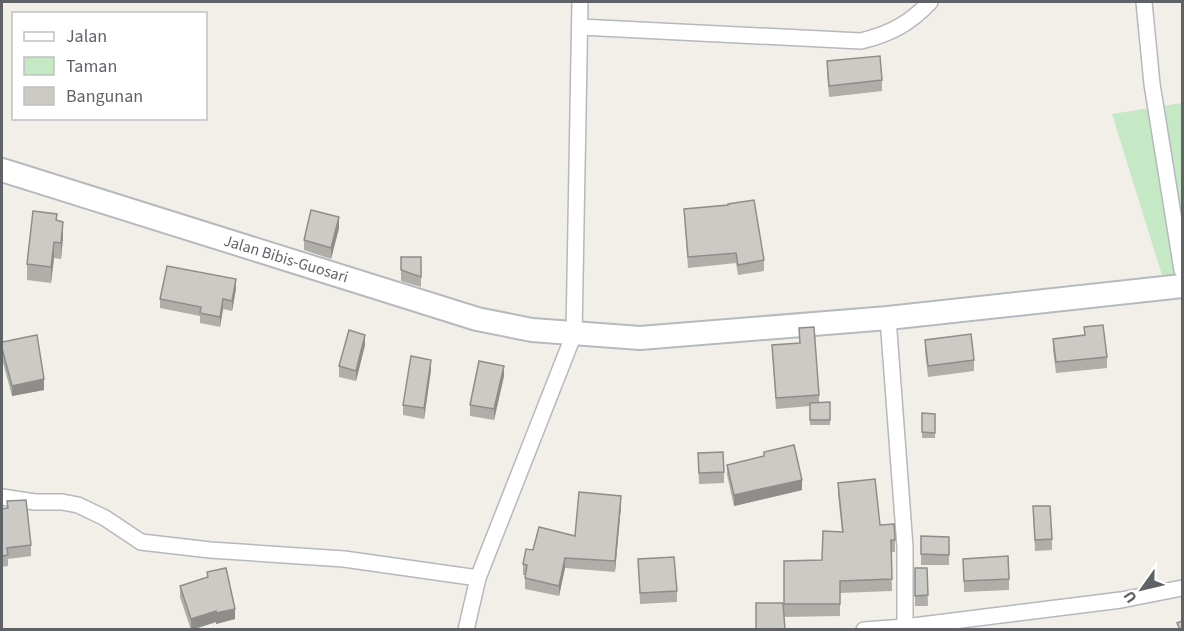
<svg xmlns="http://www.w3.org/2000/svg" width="1184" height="631" viewBox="0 0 1184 631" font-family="'Source Sans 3',sans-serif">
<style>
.green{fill:#c5e8c5}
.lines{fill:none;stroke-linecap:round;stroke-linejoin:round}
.street-casing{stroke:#b5b8bc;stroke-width:18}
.secondary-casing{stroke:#b6babf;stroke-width:26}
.street{stroke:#fff;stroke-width:15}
.secondary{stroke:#fff;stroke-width:22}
.wall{fill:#afaea9}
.shaded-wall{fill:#8f8d8a}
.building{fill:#cccac5;stroke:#8f8d8a;stroke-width:1.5}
.labels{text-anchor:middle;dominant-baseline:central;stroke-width:4.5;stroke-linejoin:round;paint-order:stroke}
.street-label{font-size:16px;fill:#5f6368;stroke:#fff}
</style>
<rect width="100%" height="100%" fill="#f1efe8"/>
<path class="green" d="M1182 103V286L1166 288 1112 114Z"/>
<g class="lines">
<defs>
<g id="street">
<path d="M1144 2 1152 84 1182 270"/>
<path d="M580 27 861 41C890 34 909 24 930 2"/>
<path d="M888 318 905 547V630"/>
<path d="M2 497 35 502H62L78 505 105 518 141 542 210 550 344 559 478 578"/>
<path d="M466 630 478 578 574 334 580 2"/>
<path d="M864 630 905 627 1121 600 1182 588"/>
</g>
<path id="secondary" d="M2 170 477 319 532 330 640 338 888 318 1182 286"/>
</defs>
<use href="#street" class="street-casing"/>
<use href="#secondary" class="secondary-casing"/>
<use href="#street" class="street"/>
<use href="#secondary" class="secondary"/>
</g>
<g class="wall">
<path d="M827 61 882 80V91L829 97 827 72Z"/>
<path d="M684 209 764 260V271L738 275 736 263 688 268Z"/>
<path d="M57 221 63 237 61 259 54 258 51 283 27 280V264Z"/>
<path d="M339 228 331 259 304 250V240Z"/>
<path d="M401 257H421V287L401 281Z"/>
<path d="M236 289 232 311 223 309 220 327 200 323V316L160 308V299Z"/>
<path d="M1084 327 1107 357V368L1056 373 1053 350V339L1084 335Z"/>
<path d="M799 328 819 395V402H830V425H810V406L776 409 772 345 799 343Z"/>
<path d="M925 340 974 360V371L928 377 925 351Z"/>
<path d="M2 342 44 390 12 396 2 359Z"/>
<path d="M365 345 356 381 339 377V366Z"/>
<path d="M431 370 424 419 403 415V405Z"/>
<path d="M504 376 494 420 470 416V405Z"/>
<path d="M922 413 935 414V438H922Z"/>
<path d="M764 452 802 490 734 506 727 475V465L764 456Z"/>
<path d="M698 453 724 472V483L699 484Z"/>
<path d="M838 483 895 540V552H891L892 591 840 593V616L784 617V561L822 560 842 532 838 495Z"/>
<path d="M7 501 31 545V556L8 559V566L2 567V509L7 508Z"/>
<path d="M621 506 615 572 565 568 559 596 525 589V575H523V564L533 550 575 536Z"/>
<path d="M1033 506 1052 539V550L1035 551Z"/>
<path d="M921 536 949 537V565H921Z"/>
<path d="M638 559 677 591V602L640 604Z"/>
<path d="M963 559 1009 579V590L964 592Z"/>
<path d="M915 568H927L928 606H915Z"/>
<path d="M207 572 235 619 216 624V622L191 630 180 597V586L207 578Z"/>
</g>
<g class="shaded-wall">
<path d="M339 217V228L331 259V248Z"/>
<path d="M63 222V237L61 259V243Z"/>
<path d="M54 242V258L51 283V267Z"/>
<path d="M236 279V289L232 311V301Z"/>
<path d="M223 299V309L220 327V317Z"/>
<path d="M365 335V345L356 381V371Z"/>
<path d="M431 360V370L424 419V408Z"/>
<path d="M504 366V376L494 420V409Z"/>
<path d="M44 379V390L12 396V386Z"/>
<path d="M802 480V490L734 506V495Z"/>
<path d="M621 496V506L615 572V561Z"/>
<path d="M565 558V568L559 596V586Z"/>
<path d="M235 609V619L216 624V613Z"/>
<path d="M216 611V622L191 630V619Z"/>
</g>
<g class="building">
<path d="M880 56 882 80 829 86 827 61Z"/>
<path d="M754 200 764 260 738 265 736 253 688 257 684 209 728 205V204Z"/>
<path d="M311 210 339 217 331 248 304 240Z"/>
<path d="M33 211 57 214 56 220 63 222 61 243 54 242 51 267 27 264Z"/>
<path d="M401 257H421V277L401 270Z"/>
<path d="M167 266 236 279 232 301 223 299 220 317 200 313 201 307 160 299Z"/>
<path d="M1103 325 1107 357 1056 362 1053 339 1085 335 1084 327Z"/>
<path d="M814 327 819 395 776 398 772 345 800 343 799 328Z"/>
<path d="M349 330 365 335 356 371 339 366Z"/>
<path d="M971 334 974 360 928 366 925 340Z"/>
<path d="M37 335 44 379 12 386 2 348V342Z"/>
<path d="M411 356 431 360 424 408 403 405Z"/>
<path d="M479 361 504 366 494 409 470 405Z"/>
<path d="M830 402V420H810V403Z"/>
<path d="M922 413 935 414V433L922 432Z"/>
<path d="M794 445 802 480 734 495 727 465 764 456V452Z"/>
<path d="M723 452 724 472 699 473 698 453Z"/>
<path d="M875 479 880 525 894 524 895 540H891L892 579 840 581V604H784V561L822 560 823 531 843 532 838 483Z"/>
<path d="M579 492 621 496 615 561 565 558 559 586 525 578 527 565 523 564 526 549 533 550 539 527 575 536Z"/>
<path d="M26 500 31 545 7 548 8 555 2 556V509L8 508 7 501Z"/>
<path d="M1033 506H1050L1052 539 1035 540Z"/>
<path d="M921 536 949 537V555L921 554Z"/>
<path d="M1008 556 1009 579 964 581 963 559Z"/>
<path d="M674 557 677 591 640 593 638 559Z"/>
<path d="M226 568 235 609 216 613V611L191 619 180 586 208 577 207 572Z"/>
<path d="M915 568H927L928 595 915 596Z"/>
<path d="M756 603H783L785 630H756Z"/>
<path d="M1182 621V630H1180L1177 623Z"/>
</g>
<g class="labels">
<g class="street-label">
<text transform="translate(286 259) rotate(17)">Jalan Bibis-Guosari</text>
</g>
</g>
<rect width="1184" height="631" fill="none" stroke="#5f6368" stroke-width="6"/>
<rect x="12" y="12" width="195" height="108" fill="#ffffff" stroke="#bfc1c3" stroke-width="1.5"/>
<rect x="24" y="32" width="30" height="9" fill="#ffffff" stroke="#bfc1c3" stroke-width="1.5"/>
<text x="66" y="42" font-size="18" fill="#5f6368">Jalan</text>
<rect x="24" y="57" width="30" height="18" fill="#c5e8c5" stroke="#bfc1c3" stroke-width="1.5"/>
<text x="66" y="72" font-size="18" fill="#5f6368">Taman</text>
<rect x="24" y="87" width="30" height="18" fill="#cccac5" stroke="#bfc1c3" stroke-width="1.5"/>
<text x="66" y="102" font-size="18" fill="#5f6368">Bangunan</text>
<g transform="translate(1142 589) rotate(236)" stroke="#ffffff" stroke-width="4.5" paint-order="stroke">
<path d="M0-4.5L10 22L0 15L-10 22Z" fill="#5f6368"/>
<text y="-9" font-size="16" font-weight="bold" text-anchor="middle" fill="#5f6368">U</text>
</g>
</svg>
